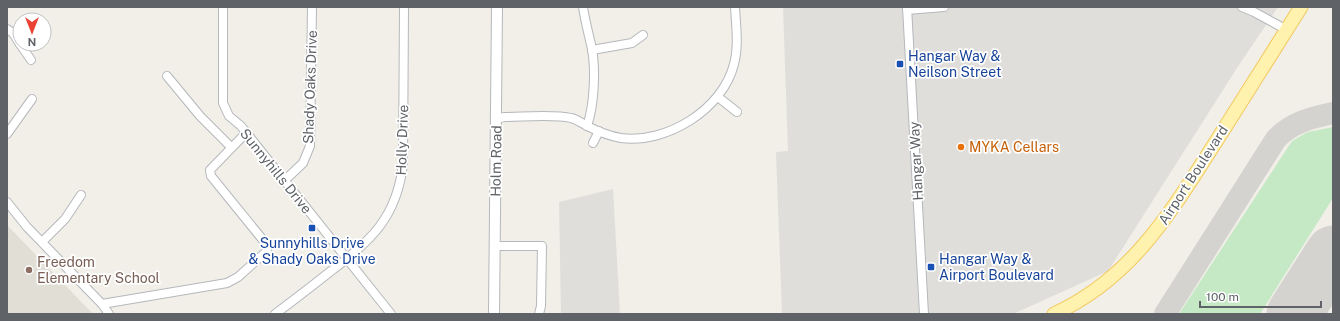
<svg xmlns="http://www.w3.org/2000/svg" width="1340" height="321" viewBox="0 0 1340 321" font-family="'Public Sans',sans-serif">
<style>
.industrial{fill:#e0deda}
.education{fill:#e1ded6}
.green{fill:#c5e8c5}
.lines{fill:none;stroke-linecap:round;stroke-linejoin:round}
.taxiway{stroke:#d4d3d0;stroke-width:22}
.runway{stroke:#d4d3d0;stroke-width:55}
.minor-casing{stroke:#b5b8bc;stroke-width:10}
.tertiary-casing{stroke:#b5b8bc;stroke-width:12}
.primary-casing{stroke:#f2c960;stroke-width:15}
.minor{stroke:#fff;stroke-width:8}
.tertiary{stroke:#fff;stroke-width:10}
.primary{stroke:#fff2af;stroke-width:13}
.transit-dot{fill:#1a4fb4;stroke:#fff;stroke-width:1.5}
.food-dot{fill:#e8710a;stroke:#fff;stroke-width:1.5}
.education-dot{fill:#8d6e63;stroke:#fff;stroke-width:1.5}
.labels{text-anchor:middle;dominant-baseline:central;stroke-width:3.5;stroke-linejoin:round;paint-order:stroke}
.transit-label{font-size:14px;fill:#164399;stroke:#fff;text-anchor:start}
.street-label{font-size:14px;fill:#5f6368;stroke:#fff}
.food-label{font-size:14px;fill:#c56008;stroke:#fff;text-anchor:start}
.education-label{font-size:14px;fill:#785e54;stroke:#fff;text-anchor:start}
</style>
<rect width="100%" height="100%" fill="#f1efe8"/>
<g class="industrial">
<path d="M783 7H1278L1237 68 1108 271 1013 314H782L776 152 788 151Z"/>
<path d="M613 189 620 314H561L559 202Z"/>
</g>
<path class="education" d="M7 225 93 314H7Z"/>
<path class="green" d="M1333 127V198L1260 314H1179L1292 141 1308 132Z"/>
<g class="lines">
<path class="taxiway" d="M1165 314 1276 139C1292 122 1311 118 1333 113"/>
<path class="runway" d="M1294 314 1333 253"/>
<defs>
<g id="minor">
<path d="M223 7V103L229 116 241 126 391 314"/>
<path d="M583 7C585 21 589 35 592 49 596 71 594 106 587 126"/>
<path d="M907 7 924 314"/>
<path d="M1242 7 1254 12 1287 30"/>
<path d="M907 10 944 7"/>
<path d="M7 29 13 33 20 44"/>
<path d="M20 44 31 60"/>
<path d="M592 50 632 43 643 35"/>
<path d="M167 76 200 116 231 147"/>
<path d="M718 97 737 112"/>
<path d="M496 119 504 117C522 117 554 114 571 118 576 119 582 123 587 126 597 131 609 136 621 138 667 144 723 109 734 64 739 46 736 26 735 7"/>
<path d="M7 134 32 99"/>
<path d="M593 143 599 131"/>
<path d="M284 181 303 163 310 146 312 7"/>
<path d="M7 202 27 227 102 304"/>
<path d="M42 242 65 219 81 195"/>
<path d="M495 246H542L541 306 539 314"/>
<path d="M109 314 102 304 227 283 238 277 267 251V245L211 176 210 170 246 133"/>
<path d="M275 314C294 300 312 286 331 271 371 241 397 217 403 164L404 7"/>
</g>
<path id="tertiary" d="M494 314 497 7"/>
<path id="primary" d="M1054 314C1133 278 1172 210 1217 140 1245 96 1273 51 1301 7"/>
</defs>
<use href="#minor" class="minor-casing"/>
<use href="#tertiary" class="tertiary-casing"/>
<use href="#primary" class="primary-casing"/>
<use href="#minor" class="minor"/>
<use href="#tertiary" class="tertiary"/>
<use href="#primary" class="primary"/>
</g>
<g class="transit-dot">
<rect x="896" y="60" width="8" height="8" rx="2"/>
<rect x="308" y="224" width="8" height="8" rx="2"/>
<rect x="927" y="263" width="8" height="8" rx="2"/>
</g>
<circle class="food-dot" cx="961" cy="147" r="4"/>
<circle class="education-dot" cx="29" cy="270" r="4"/>
<g class="labels">
<g class="transit-label">
<text x="908" y="56">Hangar Way &amp;<tspan x="908" dy="16">Neilson Street</tspan></text>
<text x="312" y="243" text-anchor="middle">Sunnyhills Drive<tspan x="312" dy="16">&amp; Shady Oaks Drive</tspan></text>
<text x="939" y="259">Hangar Way &amp;<tspan x="939" dy="16">Airport Boulevard</tspan></text>
</g>
<g class="street-label">
<text transform="translate(310 87) rotate(-88)">Shady Oaks Drive</text>
<text transform="translate(402 140) rotate(-88)">Holly Drive</text>
<text transform="translate(496 161) rotate(-89)">Holm Road</text>
<text transform="translate(916 161) rotate(-93)">Hangar Way</text>
<text transform="translate(276 171) rotate(51)">Sunnyhills Drive</text>
<text transform="translate(1193 175) rotate(-57)">Airport Boulevard</text>
</g>
<g class="food-label">
<text x="969" y="147">MYKA Cellars</text>
</g>
<g class="education-label">
<text x="37" y="262">Freedom<tspan x="37" dy="16">Elementary School</tspan></text>
</g>
</g>
<rect width="1340" height="321" fill="none" stroke="#5f6368" stroke-width="16"/>
<g transform="translate(32 32) rotate(180)"><circle r="19" fill="#ffffff" stroke="#bfc1c3"/>
<path d="M0-3L7 15L0 10L-7 15Z" fill="#ea4335"/>
<text y="-6" font-size="11" font-weight="bold" text-anchor="middle" fill="#5f6368">N</text>
</g>
<path d="M1200 301v6h121v-6" fill="none" stroke="#5f6368" stroke-width="2"/>
<text x="1206" y="301" font-size="12" fill="#5f6368" stroke="#ffffff" stroke-width="3" paint-order="stroke">100 m</text>
</svg>
